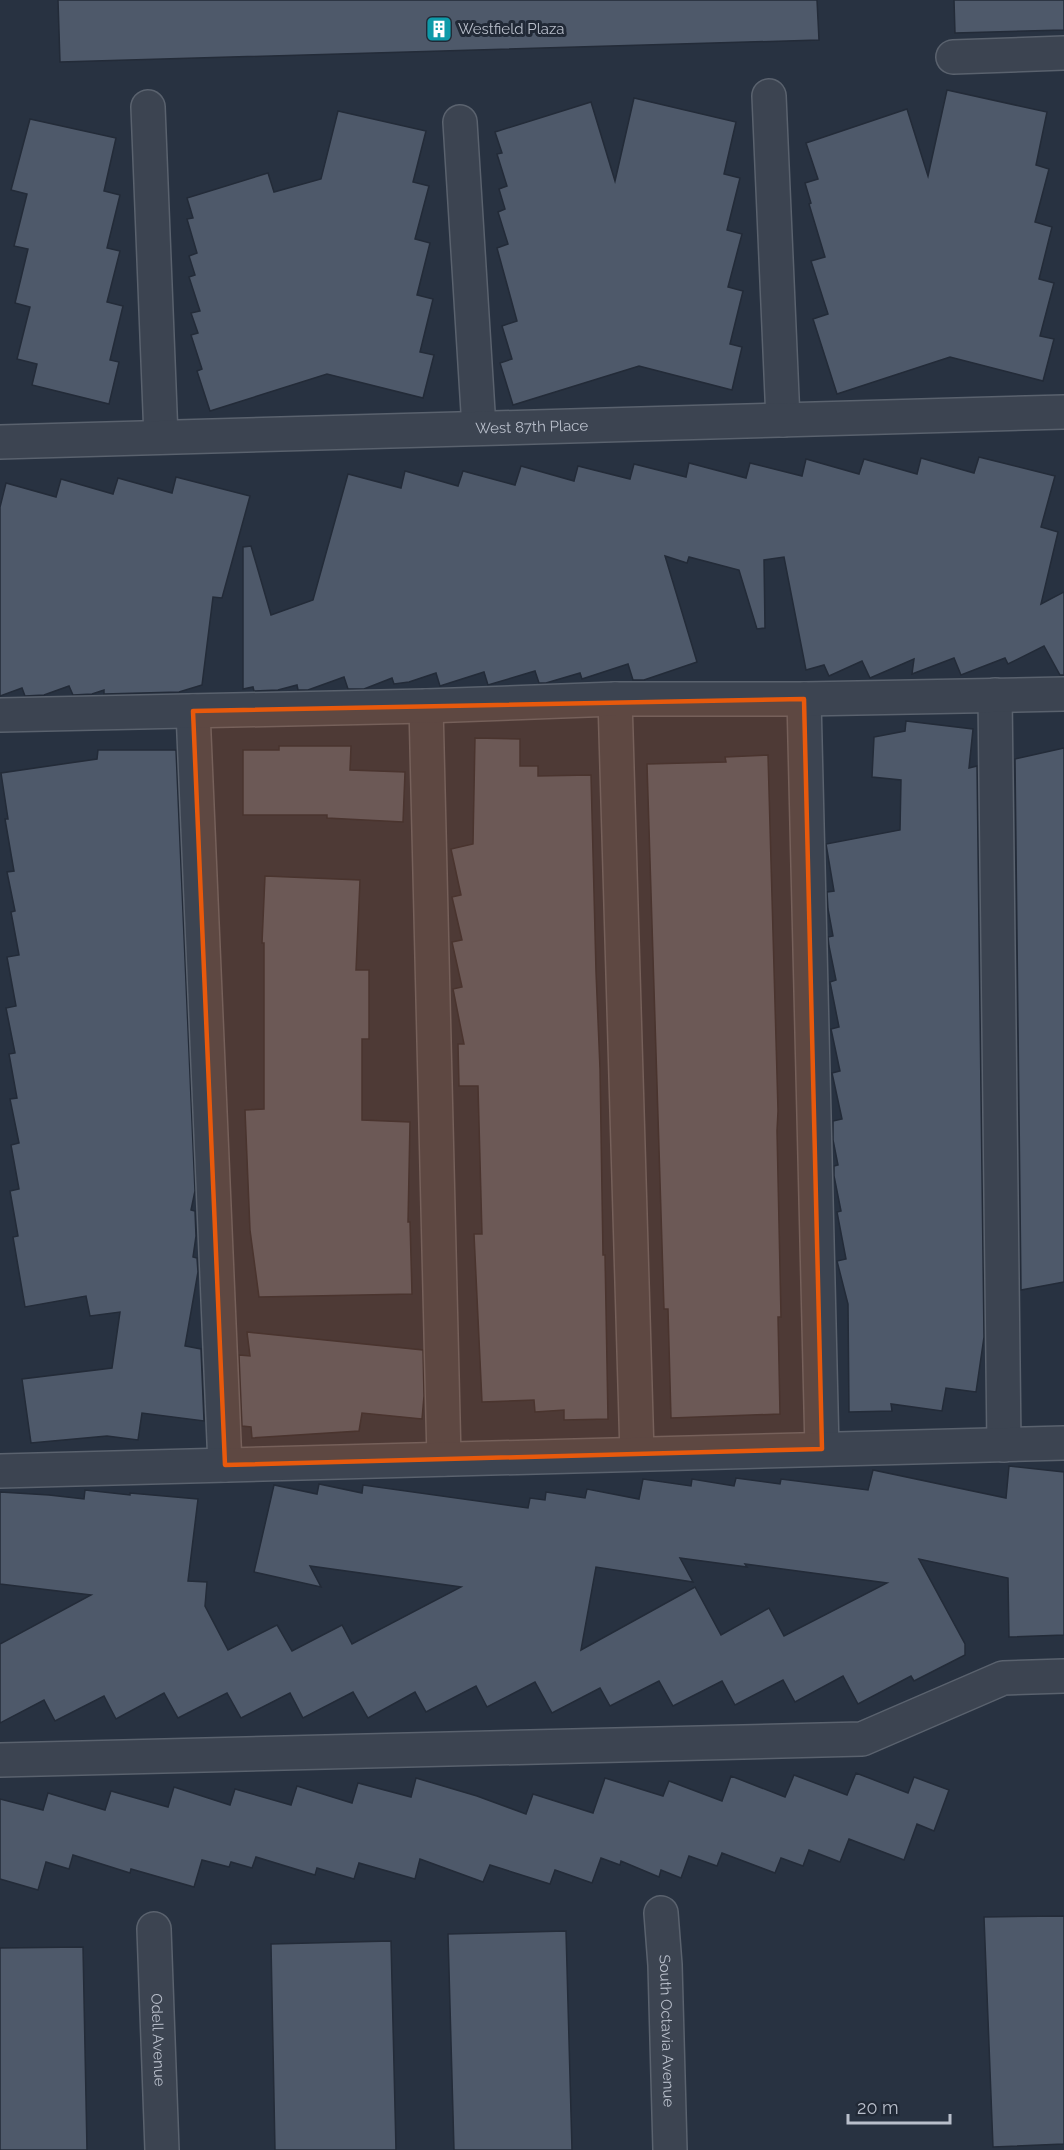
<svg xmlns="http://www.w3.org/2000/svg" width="1064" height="2150" viewBox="0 0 1064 2150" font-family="Raleway,sans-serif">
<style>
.building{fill:#4e596a;stroke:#232b38;stroke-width:1.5;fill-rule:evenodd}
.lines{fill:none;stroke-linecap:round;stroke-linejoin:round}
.minor-casing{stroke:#5a626e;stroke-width:36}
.minor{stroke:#3c4451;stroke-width:33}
.marked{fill:#e8590c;fill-opacity:0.2;stroke:#e8590c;stroke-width:4.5;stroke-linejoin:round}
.labels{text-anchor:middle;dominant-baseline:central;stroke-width:6;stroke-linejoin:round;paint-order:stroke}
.poi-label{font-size:15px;fill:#b9bfcb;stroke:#212936;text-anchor:start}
.street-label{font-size:15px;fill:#b9bfcb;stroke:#212936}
</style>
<rect width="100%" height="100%" fill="#283241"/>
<g class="building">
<path d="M58 0H817L819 40 60 62Z"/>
<path d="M954 0H1064V30L955 33Z"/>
<path d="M947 90 1047 112 1036 165 1049 169 1035 222 1052 227 1039 279 1054 283 1040 336 1054 339 1043 381 950 357 837 394 813 319 828 314 811 261 825 257 809 204 811 203 805 183 818 179 806 143 907 109 928 176Z"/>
<path d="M634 98 736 122 724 174 740 178 727 230 742 234 728 287 743 291 730 344 742 347 732 390 639 366 513 405 500 363 512 359 502 326 517 321 497 248 508 244 498 212 505 209 499 189 507 186 497 154 502 153 495 132 591 102 615 181Z"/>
<path d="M338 111 426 131 413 182 429 186 415 239 430 243 417 295 433 299 420 352 434 355 423 398 327 374 210 411 197 371 202 369 191 335 198 333 191 313 200 311 189 277 195 275 189 256 197 253 187 219 193 218 187 198 268 173 274 192 321 179Z"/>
<path d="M30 119 116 138 104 191 120 195 107 248 120 251 107 302 123 306 110 360 119 362 109 404 32 385 37 364 17 359 30 307 15 303 28 249 14 246 27 194 11 190Z"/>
<path d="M979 457 1055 476 1041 527 1058 532 1041 604 1064 592V675H1060L1044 646 1008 664 1005 658 961 675 954 658 912 674 914 659 870 678 862 661 829 676 824 665 806 670 784 557 764 560 765 628 757 629 739 570 689 557 687 563 665 556 697 662 644 680H633L628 664 582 679 580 673 546 683H539L535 671 488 685 484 672 440 686 436 673 409 682 394 684 392 678 364 689H348L344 677 308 690H298L297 685 278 690 254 691 253 687 243 689V547L251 546 271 615 313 600 348 474 401 488 405 471 458 486 463 471 515 485 521 466 574 481 578 466 630 479 634 464 686 477 689 463 746 478 750 463 802 476 806 459 859 474 864 459 917 474 921 458 974 473Z"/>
<path d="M176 477 250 496 222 598 213 597 202 685 179 692 104 694V690L92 694 73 695 69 686 44 695 25 696 22 688 0 696V507L6 483 56 497 61 479 113 494 118 478 172 493Z"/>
<path d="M906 721 973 729 969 768 977 766 984 1337 976 1392 946 1388 942 1411 891 1404 892 1411 849 1412 848 1304 837 1261 846 1259 837 1212 841 1211 834 1176V1166L838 1165 833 1140V1121L842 1119 832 1073 840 1071 831 1029 839 1027 830 982 836 980 829 946 828 937 833 936 828 909 827 892 834 891 826 844 900 830 901 780 872 777 874 737 905 731Z"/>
<path d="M475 738 520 739V766H538V776L591 775 596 972 600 1069 603 1255H605L608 1419 564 1420V1410L535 1412 534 1400 482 1402 474 1234H482L478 1086H459L458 1044H464L453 989 462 987 452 942 462 940 452 897 461 895 451 849 473 844Z"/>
<path d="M279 746H351L350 770 405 772 403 822 327 818V815H243V750H279Z"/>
<path d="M1064 748V1282L1021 1290 1015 759Z"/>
<path d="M98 750H176L195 1191 191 1210 195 1211 196 1236 193 1257 197 1258 198 1272 185 1346 201 1349 204 1421 142 1413 138 1440 107 1436 31 1443 22 1379 112 1368 120 1312 90 1316 86 1296 25 1307 13 1237 18 1236 10 1191 19 1189 11 1145 19 1143 10 1099 17 1098 9 1054 15 1053 6 1008 16 1006 7 957 19 955 11 912 15 911 7 872 14 871 5 819H8L1 773 97 759Z"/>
<path d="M768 755 778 1111 777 1131 781 1317H778L780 1414 671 1418 668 1309H664L647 764 726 762 725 757Z"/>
<path d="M265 876 360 880 356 970H369V1039H362V1120L410 1122 408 1222H410L412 1294 259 1297 250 1230 245 1110 264 1109V943H262Z"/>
<path d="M247 1332 423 1350 424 1396 422 1419 362 1413 359 1431 252 1438 251 1427 242 1426 239 1355 250 1356Z"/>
<path d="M1009 1466 1064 1472V1635L1009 1637 1008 1578 919 1559 965 1644V1655L914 1681 911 1676 858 1704 843 1676 795 1702 783 1680 735 1705 722 1681 673 1706 659 1681 610 1706 600 1688 552 1713 535 1682 487 1707 476 1686 426 1712 415 1692 368 1718 353 1692 303 1718 290 1693 241 1718 227 1693 178 1718 164 1693 116 1719 104 1696 55 1721 44 1700 0 1723V1644L91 1595 0 1584V1492L49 1495 84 1499 85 1490 130 1495V1493L198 1499 188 1581 207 1582 205 1606 228 1650 277 1625 292 1651 342 1625 352 1644 461 1587 310 1566 321 1587 254 1572 274 1485 317 1494 319 1484 362 1493 363 1485 528 1508 530 1498 545 1500 546 1492 585 1498 587 1489 639 1499 643 1479 691 1486 692 1479 734 1486 736 1478 780 1484 781 1479 868 1490 873 1470 1006 1498ZM680 1558 747 1567 745 1564 887 1583 784 1636 769 1608 721 1635 695 1587 581 1650 596 1567 693 1582Z"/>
<path d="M856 1773 908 1793 914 1777 949 1790 934 1831 917 1824 904 1860 849 1839 840 1862 809 1850 803 1866 781 1858 775 1873 722 1853 717 1866 689 1856 681 1878 661 1870 659 1877 621 1861 620 1865 601 1858 592 1883 555 1870 550 1884 490 1865 483 1882 420 1859 415 1879 359 1863 354 1879 317 1868 315 1875 256 1857 252 1868 231 1862 229 1867 202 1860 194 1887 131 1869 130 1873 73 1855 69 1869 46 1862 38 1890 0 1879V1799L43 1810 48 1793 105 1810 111 1791 168 1807 174 1787 230 1805 235 1789 291 1805 297 1786 352 1803 358 1783 411 1797 416 1778 477 1796 526 1814 533 1794 593 1813 605 1778 663 1796 669 1781 722 1801 731 1776 785 1797 794 1775 847 1795Z"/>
<path d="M1064 1916V2144L993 2147 984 1917Z"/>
<path d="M566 1931 572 2150H454L448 1934Z"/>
<path d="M391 1941 396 2150H275L271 1944Z"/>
<path d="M83 1947 87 2150H0V1948Z"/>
</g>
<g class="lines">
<defs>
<g id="minor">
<path d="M953 57 1064 53"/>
<path d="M769 96 783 420"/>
<path d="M148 107 161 437"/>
<path d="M460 122 479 428"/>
<path id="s1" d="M0 442 1064 412"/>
<path d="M995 695 1004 1445"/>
<path d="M615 699 637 1454"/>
<path d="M804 699 822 1449"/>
<path d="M426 706 444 1459"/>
<path d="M193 711 225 1465"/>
<path d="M0 715 426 706 615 699H804L1064 694"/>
<path d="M0 1471 1064 1443"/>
<path d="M0 1760 862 1739 1003 1678 1064 1676"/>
<path id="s2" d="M661 1913 665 1965 670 2150"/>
<path id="s3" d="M154 1929 162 2150"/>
</g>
</defs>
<use href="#minor" class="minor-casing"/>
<use href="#minor" class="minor"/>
</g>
<path class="marked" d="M804 699 822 1449 225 1465 193 711Z"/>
<defs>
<symbol id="building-square" viewBox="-11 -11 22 22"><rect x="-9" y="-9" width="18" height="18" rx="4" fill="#0f9aa8" stroke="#212936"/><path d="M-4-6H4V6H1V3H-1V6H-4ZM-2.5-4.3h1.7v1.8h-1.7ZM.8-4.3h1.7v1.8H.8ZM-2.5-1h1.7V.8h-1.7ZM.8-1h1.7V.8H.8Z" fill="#fff"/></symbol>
</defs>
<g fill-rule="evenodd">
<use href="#building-square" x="424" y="14" width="30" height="30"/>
</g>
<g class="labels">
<g class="poi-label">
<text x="458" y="29">Westfield Plaza</text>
</g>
<g class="street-label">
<text stroke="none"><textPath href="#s1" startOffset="532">West 87th Place</textPath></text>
<text stroke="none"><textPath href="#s2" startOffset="118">South Octavia Avenue</textPath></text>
<text stroke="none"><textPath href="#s3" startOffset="111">Odell Avenue</textPath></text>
</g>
</g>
<path d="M848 2114v9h102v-9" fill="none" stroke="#b9bfcb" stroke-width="3"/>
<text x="857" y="2114" font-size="18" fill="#b9bfcb" stroke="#212936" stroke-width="4.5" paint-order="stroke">20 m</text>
</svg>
